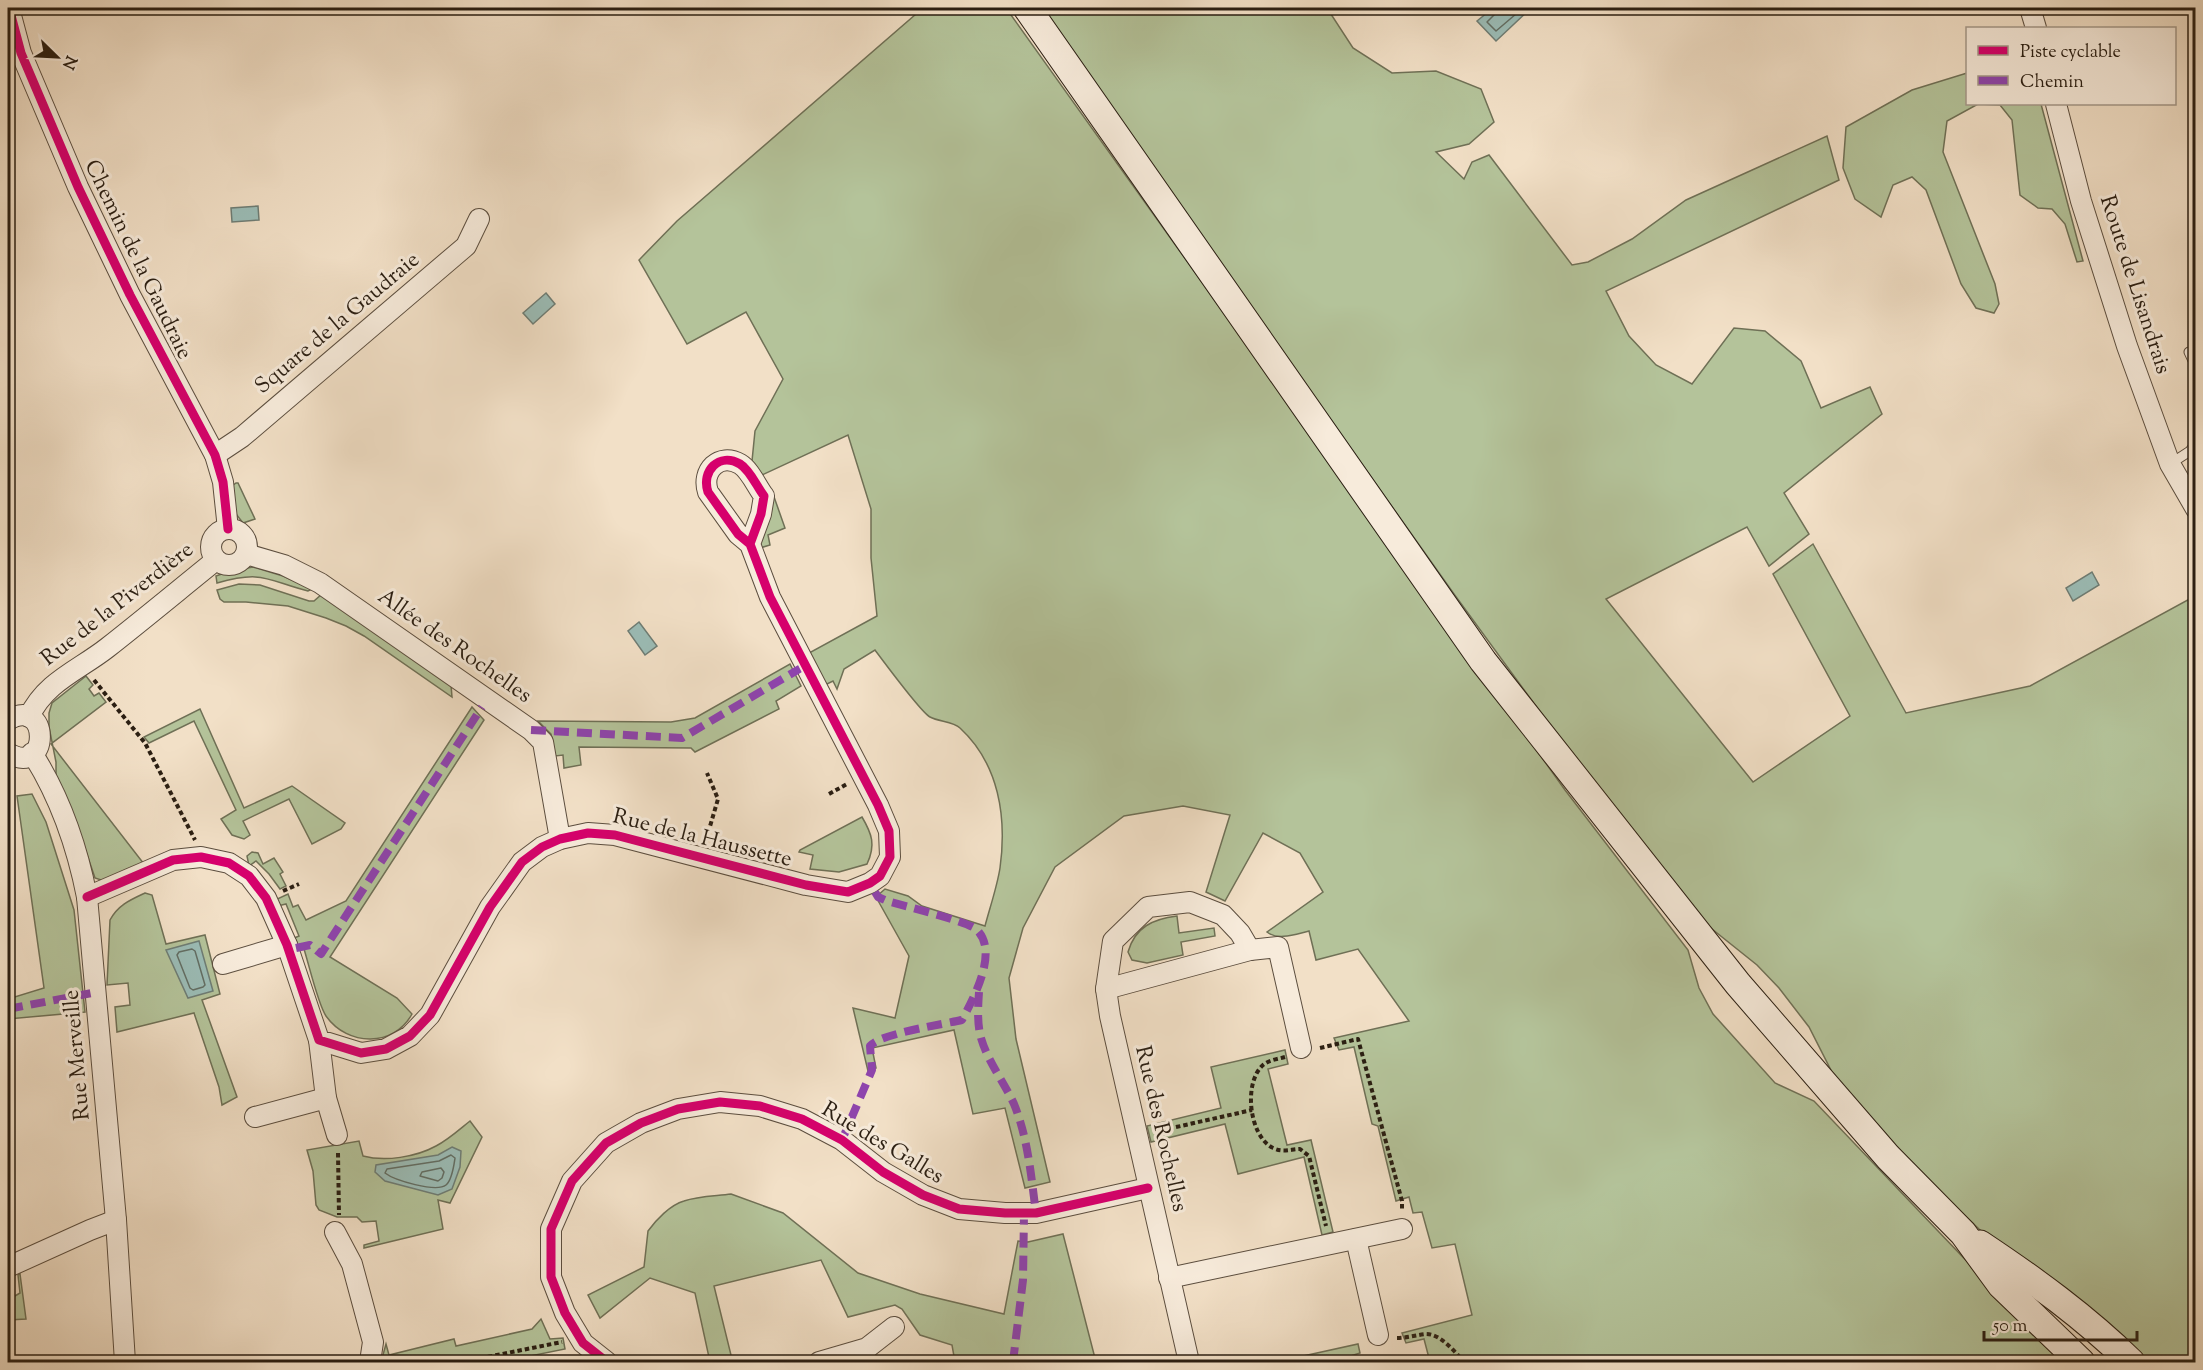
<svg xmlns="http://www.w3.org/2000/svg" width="2203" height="1370" viewBox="0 0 2203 1370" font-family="'Sorts Mill Goudy',serif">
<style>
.green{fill:#b4c39a;stroke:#6f7056;stroke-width:1.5}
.water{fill:#9bbdb7;stroke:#6e7d75;stroke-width:1.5}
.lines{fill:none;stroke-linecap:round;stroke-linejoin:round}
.shore{stroke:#626e64;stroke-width:1.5}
.service-casing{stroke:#5c4e3f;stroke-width:11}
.minor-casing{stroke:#5c4e3f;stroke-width:22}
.secondary-casing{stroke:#2a1e12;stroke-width:29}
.path{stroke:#2a1e12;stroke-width:4;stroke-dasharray:4.5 3;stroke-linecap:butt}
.service{stroke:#f7ebdb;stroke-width:9}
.minor{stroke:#f7ebdb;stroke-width:20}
.secondary{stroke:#f7ebdb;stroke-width:27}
.quiet{stroke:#8e44ad;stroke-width:8;stroke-dasharray:15 8;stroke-linecap:butt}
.cycleway-casing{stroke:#f7ebdb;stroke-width:13}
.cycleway{stroke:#d6006c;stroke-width:9}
.labels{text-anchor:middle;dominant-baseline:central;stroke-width:6;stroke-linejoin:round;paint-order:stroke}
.street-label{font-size:22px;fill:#2a1e12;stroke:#f7ebdb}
</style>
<rect width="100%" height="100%" fill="#f2e0c7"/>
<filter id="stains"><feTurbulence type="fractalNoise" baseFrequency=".00333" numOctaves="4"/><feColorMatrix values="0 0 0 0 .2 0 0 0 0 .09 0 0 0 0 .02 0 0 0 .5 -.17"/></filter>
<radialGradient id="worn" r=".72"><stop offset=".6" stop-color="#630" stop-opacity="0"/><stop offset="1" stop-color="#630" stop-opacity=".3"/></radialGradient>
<g class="green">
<path d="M923 8H1006L1565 790 1688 950 1699 988 1713 1014 1775 1083 1814 1101 1980 1275 2071 1362H1430L1424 1339 1406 1343 1402 1333 1472 1315 1455 1244 1432 1248 1422 1212 1413 1213 1409 1197 1396 1201 1378 1126 1372 1124 1354 1047 1339 1050 1334 1038 1409 1021 1358 949 1316 960 1309 931C1296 934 1278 941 1267 932L1323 892 1300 853 1263 833 1225 901 1206 892 1230 815 1183 806 1124 816 1055 867 1023 928 1009 978 1016 1039 1050 1182 1025 1188 1005 1108 973 1114 954 1030 872 1048 876 1068 868 1071 853 1008 895 1018 909 956 876 897 885 889 908 896 922 906 985 926C990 907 997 887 1000 868 1007 817 999 764 960 728 953 721 939 722 930 717 921 712 884 662 875 650L844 669 837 689 833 681 825 685 809 653 877 616 871 558V509L848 435 762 475 752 461 755 431 783 379 746 312 687 344 639 260 677 221Z"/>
<path d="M1038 8H1327L1353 48 1392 73 1436 71 1481 89 1494 122 1469 144 1436 152 1464 179 1472 162 1489 155 1572 265 1588 262 1632 239 1686 200 1827 136 1839 180 1606 291 1629 336 1656 365 1692 384 1734 328 1765 331 1801 361 1821 408 1870 387 1882 414 1784 493 1809 534 1769 566 1747 527 1606 599 1753 782 1850 716 1773 574 1813 544 1906 713 2030 686 2195 596V1362H2141L1979 1229 1925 1178 1836 1080 1809 1027 1779 988 1757 965 1702 921 1623 825 1454 594Z"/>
<path d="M1967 73 1968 104H2041L2083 261 2077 262 2065 224 2052 209 2038 208 2020 195 2012 120 2000 105 1978 104 1947 121 1943 152 1995 284 1999 304 1994 313 1976 308 1961 284 1926 190 1912 177 1893 185 1881 217 1855 199 1843 168 1846 127 1912 90Z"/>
<path d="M236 483H238L255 519 243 523 236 514 232 486Z"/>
<path d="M773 494 785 528 768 535 770 545 760 548 759 539Z"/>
<path d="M253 567 283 576 312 589 308 591C266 580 263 570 217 583L216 576 230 571Z"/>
<path d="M239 584 260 585 309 601H314L322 594 451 685 452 697 364 636 346 626 326 618 288 606 246 602H224L220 599 217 590Z"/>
<path d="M790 664 801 686 776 701 779 709 695 752 691 748 579 747 581 765 564 768 563 755 555 756 551 734 538 721 671 722 695 718Z"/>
<path d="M86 676 93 685 89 689 94 696 99 693 106 702 51 744 144 864 110 883 95 878 79 831 56 776V762L49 727V713L52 703Z"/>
<path d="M472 707 484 720 330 957 397 998 412 1014C394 1047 348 1047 326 1016 318 1004 309 965 304 949L297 951 292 939 299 936 286 904 278 906 275 900 288 894 293 907 298 905 306 920 346 901Z"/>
<path d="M200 709 244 808 292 786 345 823 341 829 312 844 289 799 243 821 250 835 244 839 232 835 221 819 236 810 194 721 149 743 144 737Z"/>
<path d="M32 794 46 822 74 910 85 1012 8 1019V999L44 988 17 796Z"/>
<path d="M862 817C872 834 876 845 867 864L839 872 810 869 813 855 799 852 800 850Z"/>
<path d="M252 852 258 853 263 864 274 858 283 872 280 874 286 886 280 889 269 874 256 861 249 866 247 856Z"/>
<path d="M145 893 152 895 166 944 205 935 220 994 202 1000 237 1097 222 1105 219 1087 194 1013 117 1032 115 1007 130 1005 128 983 107 985 110 920C118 905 130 900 145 893Z"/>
<path d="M1177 916 1179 933 1214 928 1215 936 1181 942 1183 955 1147 963 1132 960 1128 952C1135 927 1153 919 1177 916Z"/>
<path d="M1285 1050 1288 1064 1268 1069 1287 1145 1311 1140 1333 1232 1322 1235 1304 1157 1238 1174 1225 1124 1151 1142 1147 1126 1221 1108 1211 1067Z"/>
<path d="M470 1121 482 1137 450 1203 438 1200 443 1229 364 1248V1245L379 1241 376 1221 362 1222 357 1217H337L319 1210 316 1205 313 1171 307 1150 359 1141 363 1156C385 1162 416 1157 436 1146 448 1140 460 1129 470 1121Z"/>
<path d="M731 1194 783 1213 858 1273 920 1294 1004 1314 1018 1241 1028 1242 1063 1234 1096 1362H955L952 1345 920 1335 902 1309 895 1305 848 1317 821 1260 714 1286 732 1359 710 1362 695 1293 650 1278 600 1318 588 1295 644 1267 648 1231C656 1220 670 1205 684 1201 698 1196 716 1196 731 1194Z"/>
<path d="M20 1274 26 1319 8 1320V1300L20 1293 18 1275Z"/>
<path d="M541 1319 550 1339 563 1338 565 1349 500 1362H381L386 1344 389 1355 454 1339 456 1346 532 1329Z"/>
<path d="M1358 1344 1360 1353 1341 1359V1362H1276Z"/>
</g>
<g class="water">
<path d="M1493 8H1527L1529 10 1496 41 1477 21Z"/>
<path d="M258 206 259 220 232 222 231 208Z"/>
<path d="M546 293 555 304 533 324 523 313Z"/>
<path d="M2092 572 2099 585 2073 601 2066 588Z"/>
<path d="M639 622 657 646 645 655 628 631Z"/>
<path d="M199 941 213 991 188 998 166 950Z"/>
<path d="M452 1147 461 1151 460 1167 452 1189 438 1195 385 1181 375 1172 376 1165 438 1155Z"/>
</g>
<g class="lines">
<g class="shore">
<path d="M1496 8V13L1487 22 1496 31 1523 8"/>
<path d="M192 949 195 951 205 985 203 987 193 990 190 988 177 955 179 952Z"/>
<path d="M451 1155 455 1158C454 1165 452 1180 446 1185 436 1193 394 1180 385 1173L387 1169 439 1161Z"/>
<path d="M441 1168 444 1172 442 1178 438 1181 420 1176 422 1172Z"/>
</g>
<defs>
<g id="service">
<path d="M2189 352 2196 367"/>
<path d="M2170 464 2190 451 2196 443"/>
</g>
<g id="minor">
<path d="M9 8 21 53 78 187 130 295 215 455 223 482 228 529"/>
<path d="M2030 8 2036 28"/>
<path d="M2056 104 2081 201 2127 346 2170 464 2196 509"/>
<path d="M215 455 242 437 466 246 479 219"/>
<circle cx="229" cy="547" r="18"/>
<path d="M246 554 284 565 320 583 531 730 543 742 560 839"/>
<path d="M29 717C45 682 79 670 107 648 144 619 180 589 216 560"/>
<path d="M8 720C50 695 51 778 8 753"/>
<path d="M32 753C60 797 77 846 87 897L116 1220 125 1362"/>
<path d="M87 897 173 860 201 857 229 863 249 876 266 898 287 945 319 1040 361 1053 386 1049 410 1036 430 1015 490 907 522 862 542 847 560 839 588 833 615 835 806 885 848 892 870 883 880 876 890 857 889 831 878 805 770 597 750 544 738 534 708 492C701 471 719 452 740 464 750 470 757 487 764 496L761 514 750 544"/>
<path d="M223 964 287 945"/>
<path d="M1106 989 1250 950 1278 947 1301 1048"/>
<path d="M319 1040 326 1098 337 1135"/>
<path d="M255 1117 326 1098"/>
<path d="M335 1232 352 1264 373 1342 370 1362"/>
<path d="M1356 1239 1378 1335"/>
<path d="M8 1267 90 1230 116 1220"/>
<path d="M1169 1278 1402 1229"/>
<path d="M607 1362 583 1343 565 1313 551 1277V1229L572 1181 606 1143 641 1123 678 1109 720 1102 760 1106 802 1119 842 1140 883 1172 923 1195 959 1209 1005 1213H1036L1148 1188"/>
<path d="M819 1362 867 1348 894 1327"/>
<path d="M1189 1362 1110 1016 1106 989 1113 941 1148 907 1190 902 1223 915 1240 933 1250 950"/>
</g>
<g id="secondary">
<path d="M1027 8 1483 661 1738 984 1888 1157 1963 1233 2001 1285 2081 1362"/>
<path d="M1980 1244C2034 1280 2085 1317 2131 1362"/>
</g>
</defs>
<use href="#service" class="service-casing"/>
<use href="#minor" class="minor-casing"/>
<use href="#secondary" class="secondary-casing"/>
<g class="path">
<path d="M94 680 145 743 195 840"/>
<path d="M829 794 847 784"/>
<path d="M706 840 718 799 707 773"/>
<path d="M283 891 299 884"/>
<path d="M1320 1048 1358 1039 1402 1201V1211"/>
<path d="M1285 1057C1278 1059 1269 1060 1263 1065 1243 1083 1249 1136 1273 1148 1283 1153 1291 1149 1300 1149L1309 1156 1326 1226"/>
<path d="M1154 1132 1252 1110"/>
<path d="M338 1153 339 1215"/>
<path d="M1397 1338C1407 1338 1416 1335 1426 1334 1441 1334 1455 1352 1464 1362"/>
<path d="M436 1362H462L562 1342"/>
</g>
<use href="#service" class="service"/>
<use href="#minor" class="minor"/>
<use href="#secondary" class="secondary"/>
<g class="quiet">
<path d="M531 730 682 738 806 665"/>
<path d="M296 948 310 945 321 954 482 707"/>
<path d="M979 992C978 1007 977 1024 981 1038 988 1062 1004 1082 1014 1104 1028 1138 1031 1176 1036 1213"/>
<path d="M8 1009 97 992"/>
<path d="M842 1140 872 1070 870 1046C879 1034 944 1024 962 1020 973 999 1000 951 976 929 966 921 904 906 887 901L878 897 875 892"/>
<path d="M1013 1362 1023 1280 1024 1213"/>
</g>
<defs>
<g id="cycleway">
<path d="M9 8 21 53 78 187 130 295 215 455 223 482 228 529"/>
<path d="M87 897 173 860 201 857 229 863 249 876 266 898 287 945 319 1040 361 1053 386 1049 410 1036 430 1015 490 907 522 862 542 847 560 839 588 833 615 835 806 885 848 892 870 883 880 876 890 857 889 831 878 805 770 597 750 544 738 534 708 492C701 471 719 452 740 464 750 470 757 487 764 496L761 514 750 544"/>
<path d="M607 1362 583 1343 565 1313 551 1277V1229L572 1181 606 1143 641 1123 678 1109 720 1102 760 1106 802 1119 842 1140 883 1172 923 1195 959 1209 1005 1213H1036L1148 1188"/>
</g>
</defs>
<use href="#cycleway" class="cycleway-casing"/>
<use href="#cycleway" class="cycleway"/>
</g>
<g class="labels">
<g class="street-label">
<text transform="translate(137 260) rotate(64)">Chemin de la Gaudraie</text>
<text transform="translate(2134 285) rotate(72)">Route de Lisandrais</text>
<text transform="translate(338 324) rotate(-40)">Square de la Gaudraie</text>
<text transform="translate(118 605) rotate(-38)">Rue de la Piverdière</text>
<text transform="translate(454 647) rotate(35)">Allée des Rochelles</text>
<text transform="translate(702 839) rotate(14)">Rue de la Haussette</text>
<text transform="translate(78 1055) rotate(-95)">Rue Merveille</text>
<text transform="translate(1160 1129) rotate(77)">Rue des Rochelles</text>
<text transform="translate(882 1144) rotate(31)">Rue des Galles</text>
</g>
</g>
<rect width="2203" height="1370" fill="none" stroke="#f2e0c7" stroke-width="30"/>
<rect x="9" y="9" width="2185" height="1352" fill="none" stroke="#2a1e12" stroke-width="3"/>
<rect x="15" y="15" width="2173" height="1340" fill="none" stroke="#2a1e12" stroke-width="1.5"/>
<rect x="1966" y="27" width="210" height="78" fill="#f7ebdb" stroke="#a5998b" stroke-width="1.5"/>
<rect x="1978" y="46" width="30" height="9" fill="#d6006c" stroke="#a5998b" stroke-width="1.5"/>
<text x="2020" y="57" font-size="18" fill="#2a1e12">Piste cyclable</text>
<rect x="1978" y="76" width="30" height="9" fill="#8e44ad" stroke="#a5998b" stroke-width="1.5"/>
<text x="2020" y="87" font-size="18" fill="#2a1e12">Chemin</text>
<g transform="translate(57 57) rotate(114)" stroke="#f7ebdb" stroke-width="4.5" paint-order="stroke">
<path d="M0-4.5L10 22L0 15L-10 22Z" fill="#2a1e12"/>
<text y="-9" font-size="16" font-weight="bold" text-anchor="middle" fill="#2a1e12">N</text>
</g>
<path d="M1984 1331v9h153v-9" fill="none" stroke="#2a1e12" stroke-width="3"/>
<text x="1993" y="1331" font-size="18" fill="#2a1e12" stroke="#f7ebdb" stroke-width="4.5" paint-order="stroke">50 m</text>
<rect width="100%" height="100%" filter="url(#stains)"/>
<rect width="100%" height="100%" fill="url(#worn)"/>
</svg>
